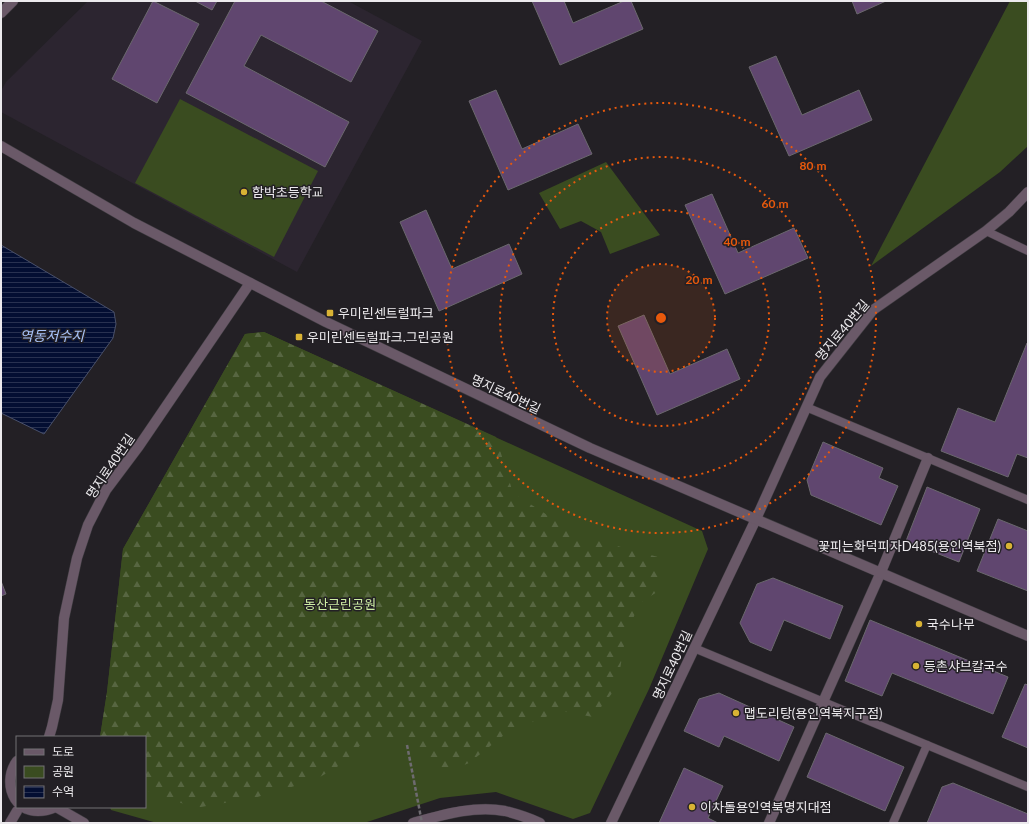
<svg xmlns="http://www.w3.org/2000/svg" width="1029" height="824" viewBox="0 0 1029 824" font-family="Lato,'Noto Sans KR',sans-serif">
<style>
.built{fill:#2c2530}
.green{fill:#3a4c20}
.forest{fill:url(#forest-firs)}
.water{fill:url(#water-rules);stroke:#49506a}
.building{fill:#60466f;stroke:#6b686e}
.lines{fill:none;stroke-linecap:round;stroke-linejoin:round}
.service-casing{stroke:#3f3c41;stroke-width:9}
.pedestrian-casing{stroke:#3f3c41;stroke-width:11}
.minor-casing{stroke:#3f3c41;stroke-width:11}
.tertiary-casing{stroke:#3f3c41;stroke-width:11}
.path{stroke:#6e6b70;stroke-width:2.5;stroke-dasharray:4 2;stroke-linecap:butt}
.service{stroke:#6a5968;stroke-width:8}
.pedestrian{stroke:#6a5968;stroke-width:10}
.minor{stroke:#6a5968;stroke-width:10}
.tertiary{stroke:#6a5968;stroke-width:10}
.path-bridge{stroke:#6e6b70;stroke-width:2.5;stroke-dasharray:4 2;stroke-linecap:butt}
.ring{fill:none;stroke:#e8590c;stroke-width:2;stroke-dasharray:2 4}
.poi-dot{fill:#d9b334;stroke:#232025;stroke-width:1.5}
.labels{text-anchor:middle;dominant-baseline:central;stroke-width:3;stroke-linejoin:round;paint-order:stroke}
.poi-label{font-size:13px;fill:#eceaed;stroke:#232025;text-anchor:start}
.street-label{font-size:13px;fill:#eceaed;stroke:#232025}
.park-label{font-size:13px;fill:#ceeea4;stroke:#232025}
.water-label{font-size:14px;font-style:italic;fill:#a9c4fa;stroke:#232025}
.centre{fill:#e8590c;stroke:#232025;stroke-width:2}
.ring-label{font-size:12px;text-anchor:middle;font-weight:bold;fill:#e8590c;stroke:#232025;stroke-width:3;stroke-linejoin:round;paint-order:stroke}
</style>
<defs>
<pattern id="forest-firs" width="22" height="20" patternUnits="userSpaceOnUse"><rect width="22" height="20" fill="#3a4c20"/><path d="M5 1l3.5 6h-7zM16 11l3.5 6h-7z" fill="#576641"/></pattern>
<pattern id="water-rules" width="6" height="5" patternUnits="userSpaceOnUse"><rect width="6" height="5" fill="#030e32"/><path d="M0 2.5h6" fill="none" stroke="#283150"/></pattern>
</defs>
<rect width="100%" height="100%" fill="#232025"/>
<path class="built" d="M88 1H348L422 41 297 272 1 112V91L6 82Z"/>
<g class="green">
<path d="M1010 1H1028V146L1000 172 871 266Z"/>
<path d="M180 99 318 171 274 257 135 183Z"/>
<path d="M606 162 660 235 610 254 601 232 581 221 560 229 539 193Z"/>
<path d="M264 332 702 531 708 549 649 689 590 813 573 819 496 792 440 798 364 823H157L111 810 110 807H145V737H100L107 692 123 549 245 334Z"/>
</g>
<path class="forest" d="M264 332 496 437 513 493 580 536 658 557 660 590 640 603 626 634 617 687 593 717 561 711 509 731 469 763 439 775 403 739 365 740 345 762 315 780 254 798 195 808 145 790V737H100L107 692 123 549 245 334Z"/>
<path class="water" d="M1 245 114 312 116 324 113 338 44 434 1 413Z"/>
<g class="building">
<path d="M153 1 199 24 157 103 112 79Z"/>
<path d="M195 1H217L212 10Z"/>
<path d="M235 1H321L378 31 351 82 261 35 244 66 349 122 325 167 186 93Z"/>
<path d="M532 1H564L573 23 624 1H631L643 29 560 65Z"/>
<path d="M852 1H886L857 14Z"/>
<path d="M776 56 802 115 859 90 872 120 789 156 749 67Z"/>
<path d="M496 90 522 149 578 124 592 154 508 190 469 101Z"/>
<path d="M712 194 738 253 794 228 808 258 725 294 685 205Z"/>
<path d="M426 210 452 269 509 244 522 274 439 311 400 222Z"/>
<path d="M644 315 670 374 727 349 740 379 657 415 618 326Z"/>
<path d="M1027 343 1028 344V458L1017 454 1008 477 941 451 958 408 995 422Z"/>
<path d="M823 442 883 468 879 478 898 486 881 525 811 495 807 480Z"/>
<path d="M927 487 980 509 959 562 906 541Z"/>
<path d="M998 519 1028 531V591L977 571Z"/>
<path d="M773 578 843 606 830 639 784 620 771 651 750 642 740 623 757 584Z"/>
<path d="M1 581 6 594 1 596Z"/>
<path d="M870 620 1008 677 993 714 892 673 882 696 845 681Z"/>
<path d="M1025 684 1028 685V748L1002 737Z"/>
<path d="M719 693 794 727 779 761 724 736 719 747 684 731 699 699Z"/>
<path d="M826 733 904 767 885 811 807 777Z"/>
<path d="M684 768 723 786 708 818 718 823H659Z"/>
<path d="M953 783 1028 814V823H927L942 787Z"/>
</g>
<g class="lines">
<defs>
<g id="service">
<path d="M986 231 1028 251"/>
<path d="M806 407 1028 500"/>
<path d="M694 648 1028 787"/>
<path d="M893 823 927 745"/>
</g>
<path id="pedestrian" d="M769 823 881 572 928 458"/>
<g id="minor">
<path d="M49 737 52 727 58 700 64 618 77 558 88 525 106 490 139 446 250 283"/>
<path d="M17 761C0 784 16 824 56 807"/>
<path d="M56 807 84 823"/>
<path d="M10 823 17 811"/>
<path d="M413 823C442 815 475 805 505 811 517 814 529 818 540 823"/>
<path d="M611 823 756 519 820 377 873 310 986 231 1009 212 1028 192"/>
</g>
<g id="tertiary">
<path d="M1 13 13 1"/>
<path d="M1 146 134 223 326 322 590 448 1028 636"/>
</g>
</defs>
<use href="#service" class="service-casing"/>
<use href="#pedestrian" class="pedestrian-casing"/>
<use href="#minor" class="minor-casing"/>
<use href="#tertiary" class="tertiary-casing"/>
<path class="path" d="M407 745 414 781"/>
<use href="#service" class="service"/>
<use href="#pedestrian" class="pedestrian"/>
<use href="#minor" class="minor"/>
<use href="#tertiary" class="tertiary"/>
<path class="path-bridge" d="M414 781 422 823"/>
</g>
<circle cx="661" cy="318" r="54" fill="#e8590c" fill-opacity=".12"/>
<g class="ring">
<circle cx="661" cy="318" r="54"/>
<circle cx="661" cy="318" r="108"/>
<circle cx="661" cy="318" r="161"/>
<circle cx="661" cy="318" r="215"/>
</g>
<g class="poi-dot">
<circle cx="244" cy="192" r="4"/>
<rect x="326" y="309" width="8" height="8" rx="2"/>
<rect x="295" y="333" width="8" height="8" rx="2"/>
<circle cx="1009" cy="546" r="4"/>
<circle cx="919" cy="624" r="4"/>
<circle cx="916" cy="666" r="4"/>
<circle cx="736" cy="713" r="4"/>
<circle cx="692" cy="807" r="4"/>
</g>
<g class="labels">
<g class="poi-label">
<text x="252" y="192">함박초등학교</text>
<text x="338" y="313">우미린센트럴파크</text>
<text x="307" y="337">우미린센트럴파크.그린공원</text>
<text x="1001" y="546" text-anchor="end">꽃피는화덕피자D485(용인역북점)</text>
<text x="927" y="624">국수나무</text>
<text x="924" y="666">등촌샤브칼국수</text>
<text x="744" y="713">맵도리탕(용인역북지구점)</text>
<text x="700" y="807">이차돌용인역북명지대점</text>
</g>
<g class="street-label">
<text transform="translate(842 330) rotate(-50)">명지로40번길</text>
<text transform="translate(506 394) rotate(25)">명지로40번길</text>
<text transform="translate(110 466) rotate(-56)">명지로40번길</text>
<text transform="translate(672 665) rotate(-65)">명지로40번길</text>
</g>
<g class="park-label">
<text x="340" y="604">동산근린공원</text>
</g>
<g class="water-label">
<text x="52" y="335">역동저수지</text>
</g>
</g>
<circle cx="661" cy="318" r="6" class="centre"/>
<g class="ring-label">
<text x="813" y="170">80 m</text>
<text x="775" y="208">60 m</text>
<text x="737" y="246">40 m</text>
<text x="699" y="284">20 m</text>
</g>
<rect width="1029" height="824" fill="none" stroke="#eceaed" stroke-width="4"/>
<rect x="16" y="736" width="130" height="72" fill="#232025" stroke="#737175"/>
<rect x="24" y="749" width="20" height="6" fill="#6a5968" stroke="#737175"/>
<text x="52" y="756" font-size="12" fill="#eceaed">도로</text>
<rect x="24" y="766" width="20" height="12" fill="#3a4c20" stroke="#737175"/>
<text x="52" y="776" font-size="12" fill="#eceaed">공원</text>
<rect x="24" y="786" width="20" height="12" fill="url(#water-rules)" stroke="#737175"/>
<text x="52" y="796" font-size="12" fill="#eceaed">수역</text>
</svg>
